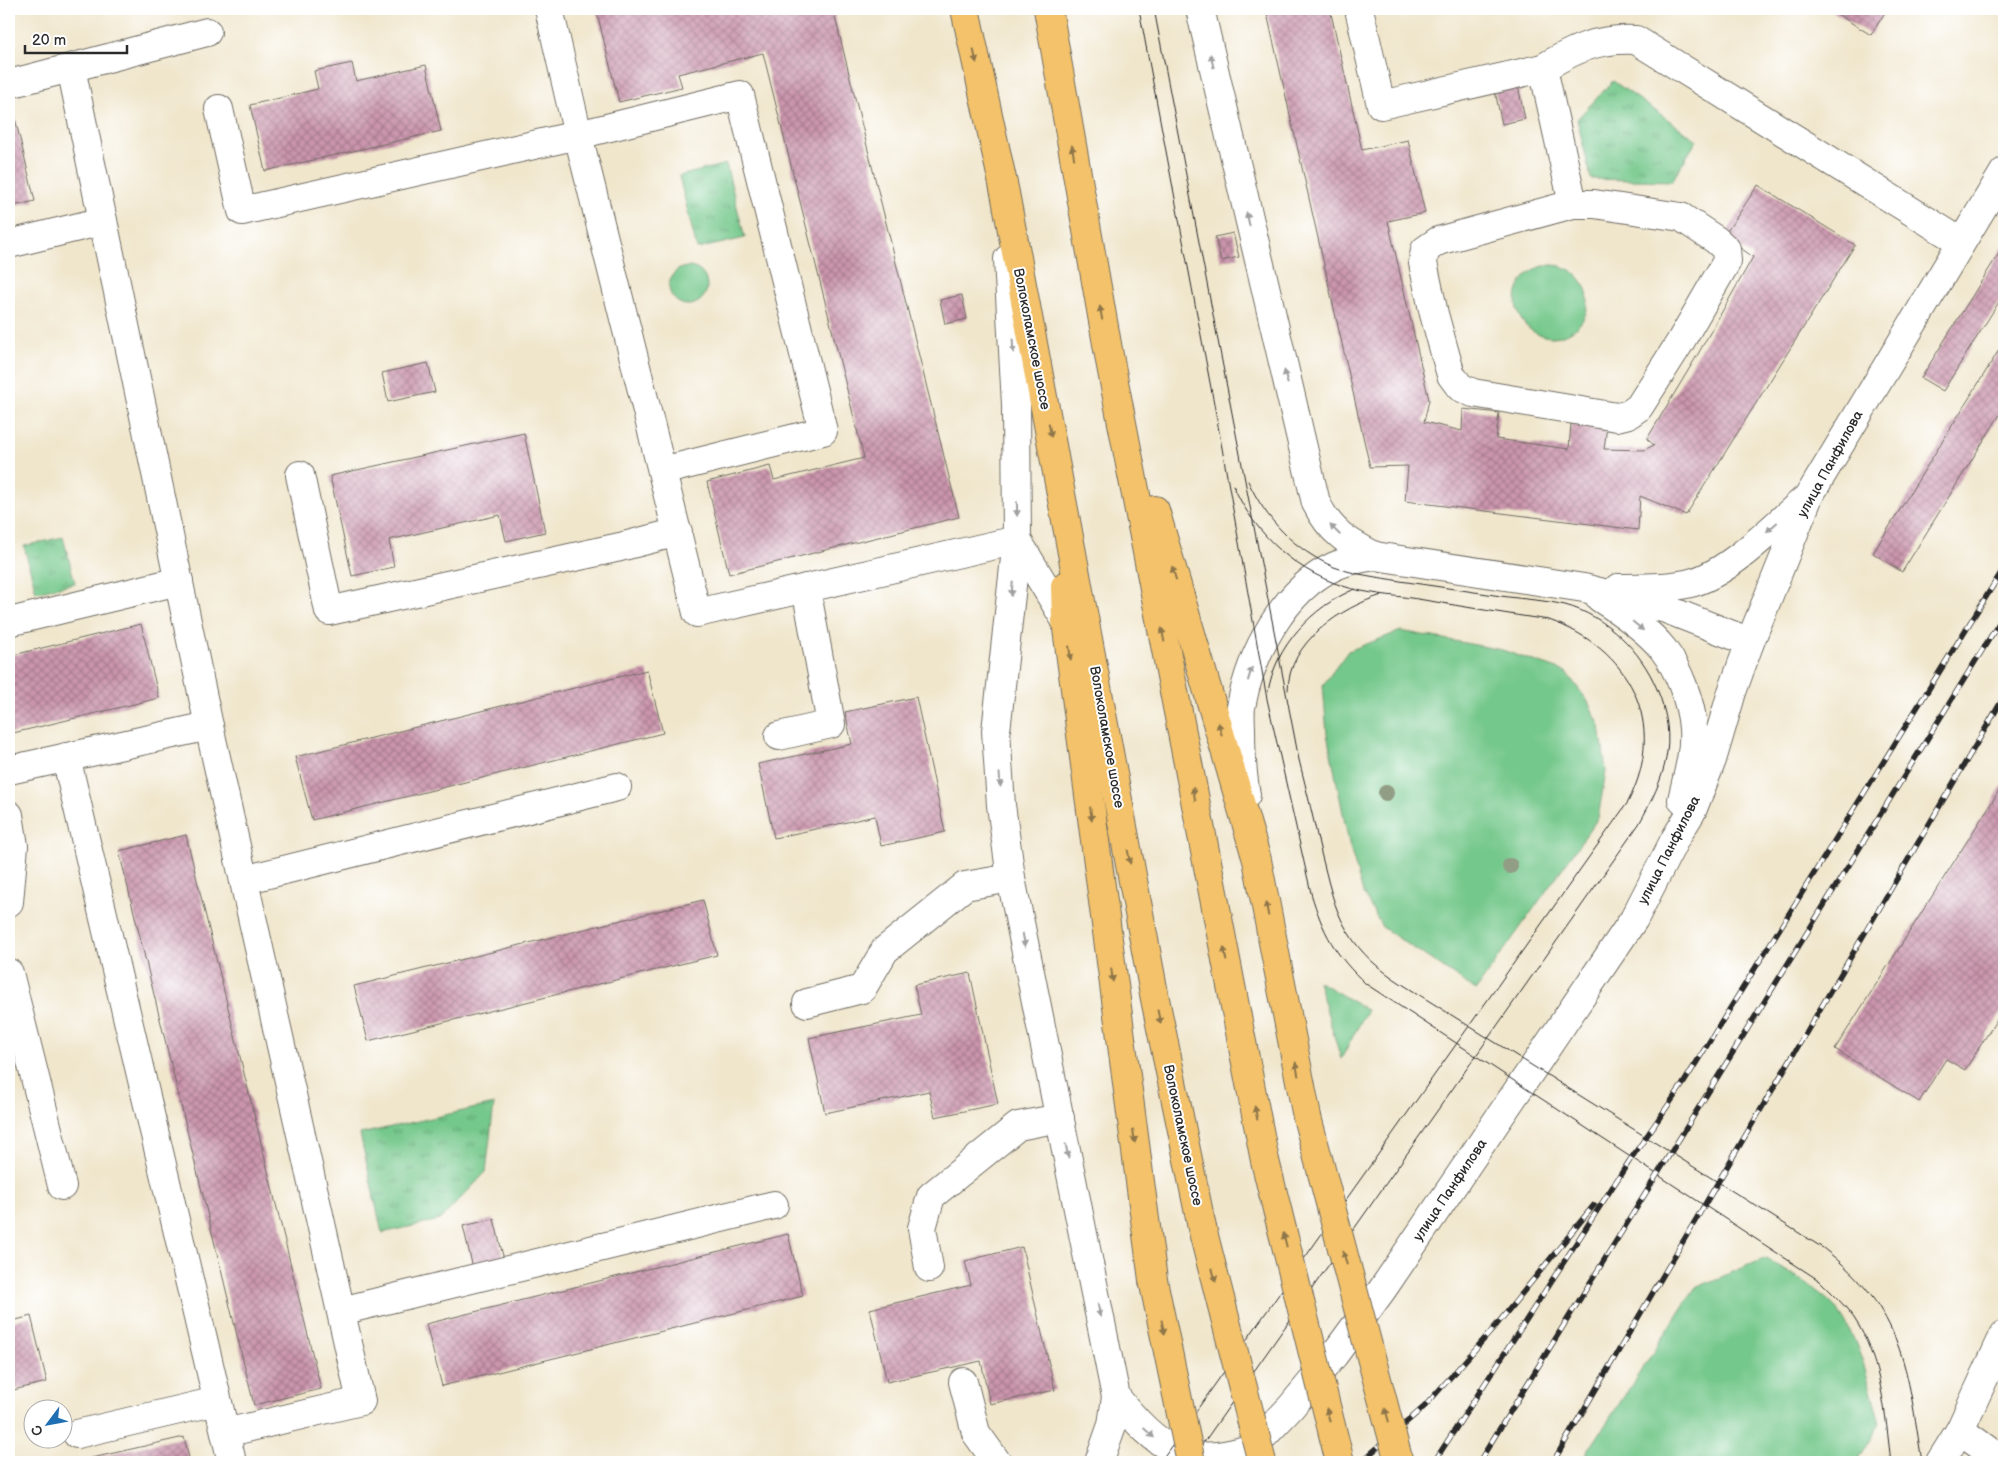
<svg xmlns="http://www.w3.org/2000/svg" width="2013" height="1471" viewBox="0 0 2013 1471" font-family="'Balsamiq Sans',sans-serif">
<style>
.green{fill:#74c88b;stroke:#507a5b}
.park{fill:url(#park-tufts);stroke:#507a5b}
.building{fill:url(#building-cross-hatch)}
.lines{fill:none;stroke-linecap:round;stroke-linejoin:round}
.minor-casing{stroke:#706c63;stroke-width:30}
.major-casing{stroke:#706c63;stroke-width:30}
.minor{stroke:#fff;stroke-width:28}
.major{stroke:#f3c26a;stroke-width:28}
.tram{stroke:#2b2b2b;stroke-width:1}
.rail-casing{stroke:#2b2b2b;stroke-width:5.5}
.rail{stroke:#fff;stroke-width:4;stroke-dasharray:11;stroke-linecap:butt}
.major-bridge-casing{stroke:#706c63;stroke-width:30;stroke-linecap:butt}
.major-bridge{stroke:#f3c26a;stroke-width:28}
.tree{fill:#929d86}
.oneway{fill:#8f764a}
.oneway2{fill:#a0a0a0}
.labels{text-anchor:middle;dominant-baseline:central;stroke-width:4;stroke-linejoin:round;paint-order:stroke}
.street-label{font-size:14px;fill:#2b2b2b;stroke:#fff}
</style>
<defs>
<pattern id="park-tufts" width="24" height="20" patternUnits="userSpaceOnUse" patternTransform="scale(1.25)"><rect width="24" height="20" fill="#74c88b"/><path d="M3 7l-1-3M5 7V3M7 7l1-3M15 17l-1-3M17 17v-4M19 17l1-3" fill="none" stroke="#5fa372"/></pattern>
<pattern id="building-cross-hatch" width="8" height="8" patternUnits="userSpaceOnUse" patternTransform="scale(1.25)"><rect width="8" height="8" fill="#cb95ad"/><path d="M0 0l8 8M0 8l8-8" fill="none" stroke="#a57a8d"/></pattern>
</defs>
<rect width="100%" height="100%" fill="#fff"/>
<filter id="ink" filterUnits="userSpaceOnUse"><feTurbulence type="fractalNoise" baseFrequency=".02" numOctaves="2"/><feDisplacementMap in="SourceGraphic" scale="10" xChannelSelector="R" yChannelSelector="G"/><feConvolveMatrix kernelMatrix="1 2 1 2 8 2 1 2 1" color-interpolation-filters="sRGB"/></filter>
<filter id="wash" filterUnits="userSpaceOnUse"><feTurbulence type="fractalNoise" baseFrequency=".0096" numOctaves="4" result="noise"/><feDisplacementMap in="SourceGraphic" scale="20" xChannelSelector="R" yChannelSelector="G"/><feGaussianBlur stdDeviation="1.12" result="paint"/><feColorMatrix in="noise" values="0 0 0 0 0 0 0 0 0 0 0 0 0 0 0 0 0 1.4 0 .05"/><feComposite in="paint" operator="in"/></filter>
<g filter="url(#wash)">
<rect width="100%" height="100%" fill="#f0e6cc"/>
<g class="green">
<circle cx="1552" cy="301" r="36"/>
<circle cx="688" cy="286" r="19"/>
<path d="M1401 631 1502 650 1566 672 1587 700 1600 726 1606 771 1598 818 1476 990 1382 927 1363 893 1349 843 1327 734 1323 685 1348 651Z"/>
<path d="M1318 981 1367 1010 1341 1059Z"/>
<path d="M1766 1258C1786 1271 1824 1292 1838 1311 1861 1343 1869 1385 1880 1423L1857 1462H1581L1695 1288Z"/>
</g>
<g class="park">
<path d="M1613 81 1697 140 1672 181 1591 179 1577 119Z"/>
<path d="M726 164 745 238 697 249 679 176Z"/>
<path d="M63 537 75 583 36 592 24 546Z"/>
<path d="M494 1104 486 1172 440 1220 382 1233 360 1134Z"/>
</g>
<g id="blocks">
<g class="building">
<path d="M614 9H833L959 517 729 574 707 482 770 466 774 480 864 458 763 53 678 74 682 87 619 102 597 13Z"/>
<path d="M1266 9H1330L1362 150 1408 140 1425 213 1388 221 1429 400 1424 422 1462 431 1463 409 1499 413 1496 439 1569 449 1571 424 1607 426 1604 449 1644 450 1654 445 1647 439 1698 354 1753 257 1724 236 1758 185 1855 245 1686 515 1640 496 1638 530 1405 501 1408 466 1370 467Z"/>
<path d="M1829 9H1887L1871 35Z"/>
<path d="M352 63 356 81 426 65 441 131 265 171 250 105 318 89 314 71Z"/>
<path d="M1517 81 1525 119 1502 124 1494 87Z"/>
<path d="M14 114 35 201 9 207V115Z"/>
<path d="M1233 233 1239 257 1221 261 1215 237Z"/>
<path d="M2004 245V294L1943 391 1921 378Z"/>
<path d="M962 295 967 319 945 324 940 300Z"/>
<path d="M2004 342V408L1902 572 1873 553Z"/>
<path d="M428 363 435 392 388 402 382 373Z"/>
<path d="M524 433 545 532 506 541 500 515 389 540 394 567 352 576 330 476Z"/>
<path d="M141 624 159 698 9 734V656Z"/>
<path d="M647 670 663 733 312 820 295 757Z"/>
<path d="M916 697 945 832 881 846 875 816 774 838 758 764 852 744 845 712Z"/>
<path d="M2004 783V1008L1965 1070 1946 1059 1919 1102 1835 1049Z"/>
<path d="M186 835 321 1389 254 1405 119 851Z"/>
<path d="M703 900 717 955 368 1041 354 986Z"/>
<path d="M970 973 998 1104 935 1117 929 1091 825 1113 809 1038 921 1015 914 985Z"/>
<path d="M494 1219 504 1260 473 1268 463 1226Z"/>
<path d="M788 1234 803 1296 442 1386 426 1324Z"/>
<path d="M1022 1247 1055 1390 990 1404 981 1361 887 1382 870 1309 971 1285 965 1261Z"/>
<path d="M31 1316 47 1382 9 1391V1322Z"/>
<path d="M184 1437 190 1462H79V1461Z"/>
</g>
</g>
</g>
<g filter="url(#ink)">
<use href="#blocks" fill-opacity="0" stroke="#706c63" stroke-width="1"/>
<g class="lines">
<defs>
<g id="minor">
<path d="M1200 9 1316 503C1331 533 1348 542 1375 556"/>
<path d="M1359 9 1381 105 1543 68 1573 204"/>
<path d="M71 68 209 726"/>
<path d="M1543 68C1575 49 1597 38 1636 40L1961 242"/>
<path d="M9 84 207 32"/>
<path d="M219 109 242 211 578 135 549 9"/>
<path d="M1573 204H1594L1681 217 1716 240 1726 249 1727 261 1679 344 1639 407 1629 414 1617 417 1473 393 1460 387 1451 375 1434 314 1423 263 1425 250 1438 241Z"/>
<path d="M9 244 103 221"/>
<path d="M1008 259 1016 405 1017 540 996 731 1001 805 1011 878 1116 1397 1112 1425 1099 1462"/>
<path d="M662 471 823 431 740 95 578 135C618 294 658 454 697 613L1017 540"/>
<path d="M300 475 329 611 620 547 678 532"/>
<path d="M1017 540 1066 621"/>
<path d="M1618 588C1643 587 1670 589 1694 582 1731 571 1775 525 1804 500"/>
<path d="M1600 598C1622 612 1647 629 1663 649 1679 670 1691 702 1693 728 1695 752 1687 777 1682 800"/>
<path d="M9 622 179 581"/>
<path d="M779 736 831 724 806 588"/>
<path d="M66 757 232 1462"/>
<path d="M9 770 209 726 361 1401 225 1433"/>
<path d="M1246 795C1242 773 1241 752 1241 730 1241 723 1240 715 1241 707 1250 655 1284 589 1335 566 1348 560 1362 558 1375 556L1584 588 1666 609 1750 642"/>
<path d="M9 815 14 846 9 902"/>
<path d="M244 880 617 787"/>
<path d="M9 973 62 1186"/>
<path d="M807 1003 862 989 885 950 965 886 1011 878"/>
<path d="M929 1268 922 1228 931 1196 1018 1126 1060 1118"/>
<path d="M341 1311 774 1205"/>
<path d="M963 1382 976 1433 997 1462"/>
<path d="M1116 1397C1158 1448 1185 1470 1252 1448"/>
<path d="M1960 1430 2004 1462"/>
<path d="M77 1434 217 1401"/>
<path d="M1235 1462 1252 1448 1291 1407 1334 1355 1382 1290 1634 919 1675 839 1692 811 1712 760 1732 692 1750 642 1809 496 2004 172"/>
<path d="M1940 1462 1960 1430 2004 1335"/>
</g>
<g id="major">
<path d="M965 9 1005 193 1155 999 1202 1228"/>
<path d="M1048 9 1110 361 1265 1161"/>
<path d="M1155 510 1257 860 1307 1117"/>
<path d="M1065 586 1066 621 1153 1280"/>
</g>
</defs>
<use href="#minor" class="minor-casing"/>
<use href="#major" class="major-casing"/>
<use href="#minor" class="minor"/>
<use href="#major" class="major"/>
<g class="tram">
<path d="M1139 9 1215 409 1267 699 1311 893C1323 933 1335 955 1366 984L1820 1281C1832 1293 1844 1304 1854 1318 1882 1360 1885 1414 1891 1462"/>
<path d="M1154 9 1299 760C1307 791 1314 822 1321 853 1328 879 1333 908 1348 932 1361 954 1380 970 1402 984L1823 1248C1904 1311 1907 1368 1922 1462"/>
<path d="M1288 690C1288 642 1342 607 1382 595"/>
<path d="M1268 692C1275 646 1313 606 1355 589"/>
<path d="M1160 1462 1628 802C1669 723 1629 648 1549 620 1507 614 1466 607 1424 600 1401 596 1376 595 1353 589 1299 575 1255 536 1233 485"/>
<path d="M1190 1462 1639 824C1665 777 1679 741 1657 689 1641 650 1606 616 1565 605 1544 600 1522 599 1501 596 1468 591 1434 586 1400 581 1378 577 1356 575 1334 567 1295 550 1266 520 1248 481"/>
</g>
<defs>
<g id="rail">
<path d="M1361 1462 1425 1406 1494 1328 1594 1205"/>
<path d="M1434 1462 1630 1160 1683 1084 2004 568"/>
<path d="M1479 1462 2004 615"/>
<path d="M1553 1462 2004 697"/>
</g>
</defs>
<use href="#rail" class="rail-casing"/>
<use href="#rail" class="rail"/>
<defs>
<g id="major-bridge">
<path d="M1307 1117 1399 1462"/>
<path d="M1265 1161 1340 1462"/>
<path d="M1202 1228 1262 1462"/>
<path d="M1153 1280 1191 1462"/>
</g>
</defs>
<use href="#major-bridge" class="major-bridge-casing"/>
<use href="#major-bridge" class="major-bridge"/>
</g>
<g class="tree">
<circle cx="1386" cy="793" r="8"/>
<circle cx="1510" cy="866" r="8"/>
</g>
<defs><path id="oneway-solid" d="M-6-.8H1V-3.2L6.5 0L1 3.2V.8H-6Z" transform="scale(1.25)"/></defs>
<g class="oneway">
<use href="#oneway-solid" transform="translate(975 56) rotate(78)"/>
<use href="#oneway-solid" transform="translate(1073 152) rotate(-100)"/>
<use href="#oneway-solid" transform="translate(1101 313) rotate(-100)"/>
<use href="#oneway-solid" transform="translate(1050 430) rotate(79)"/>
<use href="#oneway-solid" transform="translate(1174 573) rotate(-107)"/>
<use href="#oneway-solid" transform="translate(1163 635) rotate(-101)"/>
<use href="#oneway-solid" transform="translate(1070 653) rotate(83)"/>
<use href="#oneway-solid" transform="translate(1220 729) rotate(-106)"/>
<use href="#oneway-solid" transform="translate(1194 794) rotate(-101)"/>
<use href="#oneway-solid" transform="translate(1091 814) rotate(83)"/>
<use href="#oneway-solid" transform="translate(1129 857) rotate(80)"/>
<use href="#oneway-solid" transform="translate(1267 909) rotate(-101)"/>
<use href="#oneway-solid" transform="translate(1225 954) rotate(-101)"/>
<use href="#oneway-solid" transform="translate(1112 975) rotate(83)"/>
<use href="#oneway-solid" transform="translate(1159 1017) rotate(78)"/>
<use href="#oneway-solid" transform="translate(1297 1069) rotate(-101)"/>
<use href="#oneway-solid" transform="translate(1256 1113) rotate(-101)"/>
<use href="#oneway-solid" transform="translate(1134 1136) rotate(82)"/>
<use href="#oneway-solid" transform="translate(1285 1240) rotate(-104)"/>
<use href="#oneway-solid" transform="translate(1345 1258) rotate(-105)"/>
<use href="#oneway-solid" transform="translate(1214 1275) rotate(76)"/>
<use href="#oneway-solid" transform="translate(1163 1327) rotate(78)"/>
<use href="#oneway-solid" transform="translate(1328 1415) rotate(-104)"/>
<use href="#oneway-solid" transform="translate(1387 1415) rotate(-105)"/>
</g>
<g class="oneway2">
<use href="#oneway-solid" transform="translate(1212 61) rotate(-103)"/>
<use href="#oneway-solid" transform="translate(1248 219) rotate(-103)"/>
<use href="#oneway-solid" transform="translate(1013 346) rotate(87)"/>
<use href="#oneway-solid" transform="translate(1286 377) rotate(-104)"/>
<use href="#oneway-solid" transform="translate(1017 509) rotate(90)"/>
<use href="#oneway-solid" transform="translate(1772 527) rotate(139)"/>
<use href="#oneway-solid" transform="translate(1335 530) rotate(-135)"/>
<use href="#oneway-solid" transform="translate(1012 589) rotate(96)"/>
<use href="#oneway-solid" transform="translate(1638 626) rotate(40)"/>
<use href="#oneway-solid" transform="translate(1250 674) rotate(-73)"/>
<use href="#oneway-solid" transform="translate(1000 780) rotate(86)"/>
<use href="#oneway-solid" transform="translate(1024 940) rotate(79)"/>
<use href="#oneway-solid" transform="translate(1067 1151) rotate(79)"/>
<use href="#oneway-solid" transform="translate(1099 1310) rotate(79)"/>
<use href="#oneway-solid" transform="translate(1149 1433) rotate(43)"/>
</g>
</g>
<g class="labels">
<g class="street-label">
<text transform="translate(1032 339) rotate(79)">Волоколамское шоссе</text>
<text transform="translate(1830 464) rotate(-61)">улица Панфилова</text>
<text transform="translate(1107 737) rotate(80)">Волоколамское шоссе</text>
<text transform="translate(1669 850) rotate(-63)">улица Панфилова</text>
<text transform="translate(1183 1135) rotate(78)">Волоколамское шоссе</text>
<text transform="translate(1450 1190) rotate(-56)">улица Панфилова</text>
</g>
</g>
<rect width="2013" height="1471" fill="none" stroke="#fff" stroke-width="30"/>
<g transform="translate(48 1424) rotate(238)"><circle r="24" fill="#ffffff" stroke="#aaaaaa"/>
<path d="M0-4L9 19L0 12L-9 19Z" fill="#1f6fb2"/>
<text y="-8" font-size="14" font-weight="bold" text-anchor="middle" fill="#2b2b2b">С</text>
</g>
<path d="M25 45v8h102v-8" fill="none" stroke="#2b2b2b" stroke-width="2.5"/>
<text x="32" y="45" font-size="15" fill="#2b2b2b" stroke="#ffffff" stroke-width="4" paint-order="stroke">20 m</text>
</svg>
